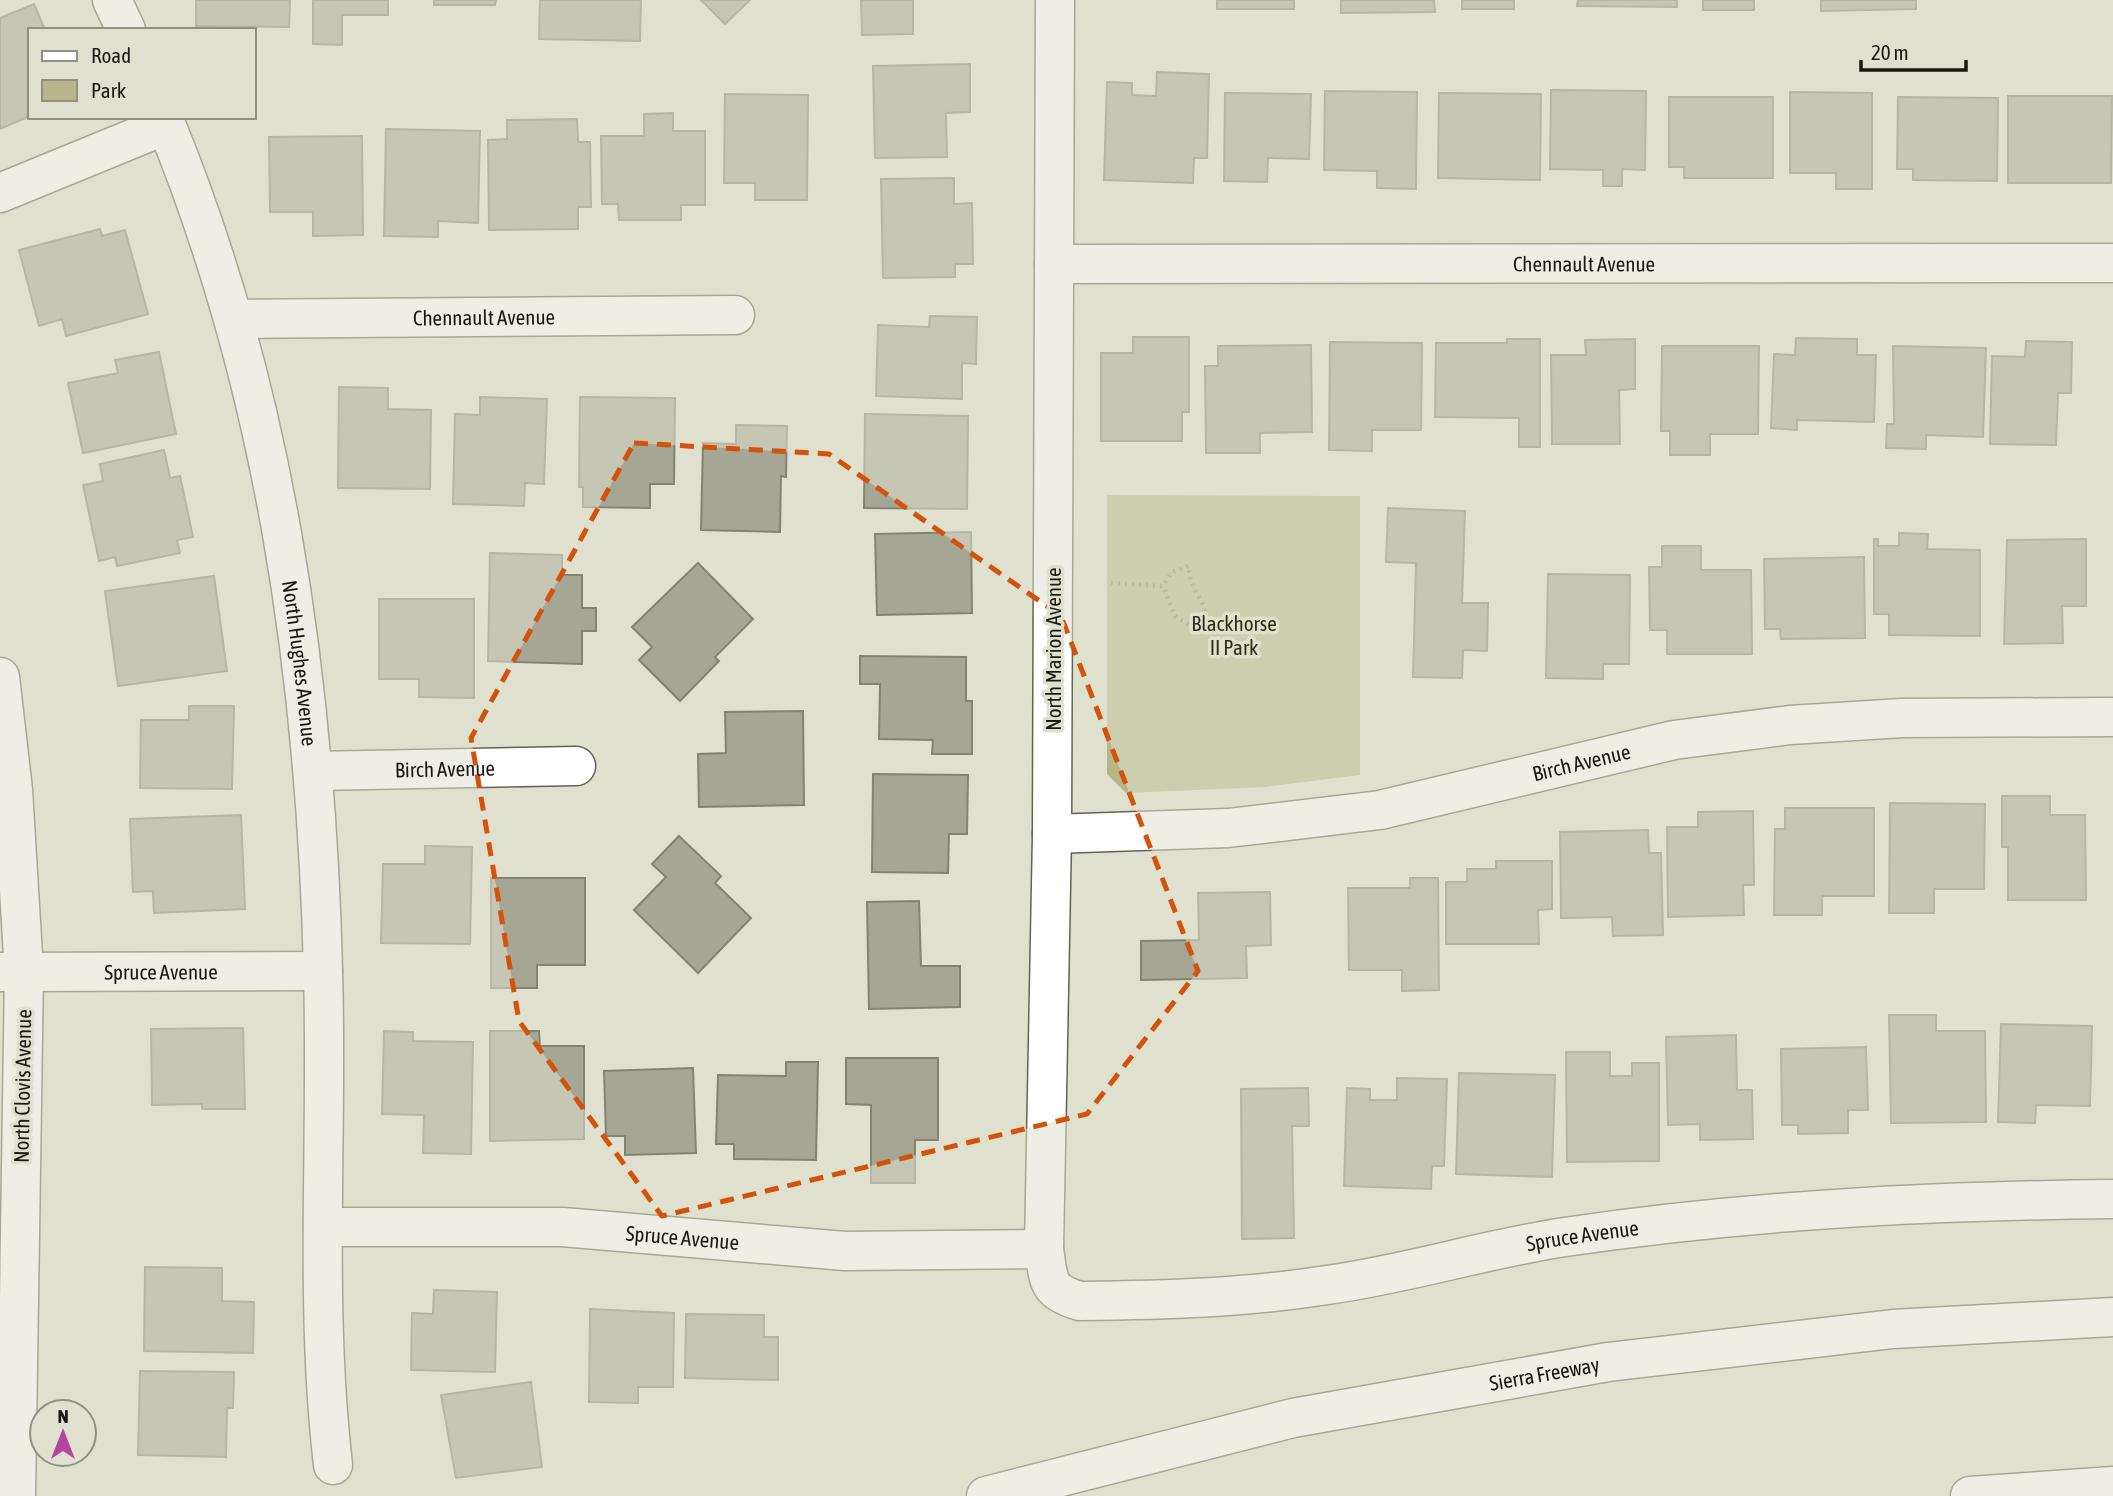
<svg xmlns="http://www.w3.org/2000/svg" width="2113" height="1496" viewBox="0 0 2113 1496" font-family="'Asap Condensed',sans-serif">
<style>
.green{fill:#b7b68a}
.building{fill:#a6a695;stroke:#838372;stroke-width:2}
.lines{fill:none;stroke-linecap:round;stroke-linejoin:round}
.minor-casing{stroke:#636353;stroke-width:41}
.major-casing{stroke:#636353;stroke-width:41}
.highway-casing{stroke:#636353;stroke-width:41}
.path{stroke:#89897c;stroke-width:4.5;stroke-dasharray:2 5;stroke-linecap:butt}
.minor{stroke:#fff;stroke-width:38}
.major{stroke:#fff;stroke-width:38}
.highway{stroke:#fff;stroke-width:38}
.marked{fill:none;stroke:#d3530d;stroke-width:5;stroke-dasharray:14 9;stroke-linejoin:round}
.labels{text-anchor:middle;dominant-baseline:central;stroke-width:7;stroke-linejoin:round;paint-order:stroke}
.street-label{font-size:21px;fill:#191913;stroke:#e0e0ce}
.park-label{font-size:21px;fill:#2f2e12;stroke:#e0e0ce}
</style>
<rect width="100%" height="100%" fill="#e0e0ce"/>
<path class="green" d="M1107 495 1360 496V775L1265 787 1126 793 1107 774Z"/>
<g class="building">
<path d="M196 0H290L289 27 196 26Z"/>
<path d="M313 0H388V15H342V45L313 44Z"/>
<path d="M434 0H496L495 5H434Z"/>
<path d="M540 0H641L640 41 539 39Z"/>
<path d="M701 0H750L725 24Z"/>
<path d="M861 0H913V34L862 35Z"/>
<rect x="1217" y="0" width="77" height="9"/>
<path d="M1341 0H1434L1435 12 1341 13Z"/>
<rect x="1462" y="0" width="52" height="9"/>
<path d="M1578 0H1677V7L1577 6Z"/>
<rect x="1703" y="0" width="51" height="10"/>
<path d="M1821 0H1916V9L1821 11Z"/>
<path d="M34 4 45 30H30V116L0 129V18Z"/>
<path d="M970 64V112L946 113 947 157 875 158 873 66Z"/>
<path d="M1157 72 1209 74 1207 158H1194L1193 183 1104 180 1107 82 1132 83V95L1156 96Z"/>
<path d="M1551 90 1646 91 1645 170 1622 169V186H1603V170L1550 169Z"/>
<path d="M1325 91 1417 92 1416 189 1377 188V171L1324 170Z"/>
<path d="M1790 92 1872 93V189H1836V173H1790Z"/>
<path d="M1225 93 1311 94 1309 159 1268 158 1267 182 1224 181Z"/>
<path d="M1439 93 1541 94 1540 180 1438 178Z"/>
<path d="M725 94 808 95 807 200H755V183H724Z"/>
<path d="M2008 96H2112L2111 183H2008Z"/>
<path d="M1669 97H1773V178H1684V167H1669Z"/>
<path d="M1898 97 1998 98 1997 181 1913 180V169H1897Z"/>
<path d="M673 113V131H705V205H681V220H619L618 204H602L601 136H644V114Z"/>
<path d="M577 119 578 142H590L591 207H578V229L489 230 488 140 507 139V120Z"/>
<path d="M386 129 480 131 478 223 438 221V237L384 236Z"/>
<path d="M362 136 363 235 313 236V212H270L269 137Z"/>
<path d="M954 178V204L972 203 973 264H955V277L883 278 881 179Z"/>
<path d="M100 229 102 236 125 230 148 314 66 336 62 319 39 326 19 250Z"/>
<path d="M930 316 977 317 976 364 962 363V399L876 396 878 325 929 327Z"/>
<path d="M1133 337H1189V412H1182V441H1101V353H1133Z"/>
<path d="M1796 338 1857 339V355H1876L1874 422 1797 420V430L1771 428 1774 354 1795 355Z"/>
<path d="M1507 339H1540V447H1519V418L1435 417 1436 343H1507Z"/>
<path d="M1635 339V389L1619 390 1620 444H1552L1551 355H1586L1585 340Z"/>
<path d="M2026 341 2072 342 2071 393H2058L2056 445 1990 444 1992 356 2025 357Z"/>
<path d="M1330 342 1422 343 1421 430H1372V451L1329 450Z"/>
<path d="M1311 345 1312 432 1260 433V453H1206L1205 366H1218V346Z"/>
<path d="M1662 346H1759L1758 434H1710V455H1670V431H1661Z"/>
<path d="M1893 346 1986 348 1983 437 1926 435V449L1886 448 1887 424H1894Z"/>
<path d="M159 352 176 434 83 453 68 383 118 373 115 360Z"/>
<path d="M339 387 388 388V409L431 410 430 489 338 488Z"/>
<path d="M480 397 547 399 544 484 525 483 524 506 453 504 455 414 480 415Z"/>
<path d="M580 397 675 398 674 484H650V508L583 507V487H579Z"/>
<path d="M865 414 968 416 967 509 864 508Z"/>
<path d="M736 425 787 426 786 477 781 476 780 532 701 530 703 443 736 444Z"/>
<path d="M164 450 170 478 180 476 193 537 177 540 180 553 117 566 115 557 99 561 83 485 103 481 100 464Z"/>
<path d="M1388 508 1465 511 1462 603H1488L1487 651 1463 650 1462 678 1413 677 1416 563 1386 562Z"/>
<path d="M971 532 972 613 877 615 875 534Z"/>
<path d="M1899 533 1928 534 1927 549 1980 550V636L1889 635V614H1874V539H1878V546H1899Z"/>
<path d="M2086 539V606H2062L2063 643 2004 644 2007 540Z"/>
<path d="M1662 546H1701V570H1751L1752 654H1667V630H1650L1649 567H1662Z"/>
<path d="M490 553 562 555V575H582V608H596V631H582V664L488 661Z"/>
<path d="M1864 557 1865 638 1781 639 1780 629H1765L1764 559Z"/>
<path d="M698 563 753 619 715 657 719 661 680 701 639 660 652 647 632 627Z"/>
<path d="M1548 574 1630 575 1629 664H1603V679L1546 678Z"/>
<path d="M214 576 227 671 118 686 105 591Z"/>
<path d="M379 599H474V698L419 697V679H379Z"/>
<path d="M860 656 966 657V701H972V754H932L933 740 879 739 880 684H860Z"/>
<path d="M189 706H234L232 789 140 788 141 720H189Z"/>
<path d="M803 711 804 805 699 807 698 754 726 753 725 712Z"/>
<path d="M873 774 968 775 967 834H949L948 873 872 872Z"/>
<path d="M2002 796H2050V815H2085L2086 900H2008V847H2002Z"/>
<path d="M1890 803 1985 804 1984 889H1934V913H1889Z"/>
<path d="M1785 808H1874V896H1822V915H1774L1775 829H1785Z"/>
<path d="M1753 811 1754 885H1743L1744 915 1668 917 1667 827H1698V812Z"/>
<path d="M241 815 245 909 154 913 153 891 133 892 130 819Z"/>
<path d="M1648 830 1649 853H1661L1663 935 1613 936 1612 917 1561 918 1560 832Z"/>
<path d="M679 836 721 876 715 883 751 918 698 973 634 910 666 877 652 864Z"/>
<path d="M425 846 472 847 470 944 381 943 383 864H425Z"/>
<path d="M1496 861H1552V909L1538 910 1539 944H1446V882H1467V869H1496Z"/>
<path d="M491 878H585V965H537V988H491Z"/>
<path d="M1410 878H1438L1439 990 1402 991V970H1349L1348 888H1410Z"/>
<path d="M1270 892 1271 945 1246 946 1247 978 1141 980V941L1199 940 1198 893Z"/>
<path d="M919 901 921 966H960V1007L869 1009 867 902Z"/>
<path d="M1889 1015H1936V1031H1985L1986 1122 1891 1123Z"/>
<path d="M2001 1024 2092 1026 2090 1106 2036 1105 2035 1123 1998 1122Z"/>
<path d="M243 1028 245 1109H202V1104L152 1105 151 1029Z"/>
<path d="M384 1031 413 1032V1041L473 1042 471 1154 423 1153 424 1115 382 1114Z"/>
<path d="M490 1031H539L540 1046H584V1139L490 1141Z"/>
<path d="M1736 1035 1737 1090H1752L1753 1139 1700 1140V1124L1668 1125 1666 1037Z"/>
<path d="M1866 1047 1868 1110H1848V1133L1798 1134V1125H1782L1781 1049Z"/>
<path d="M1566 1052H1610V1076H1632V1063H1659V1161L1567 1162Z"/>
<path d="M846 1058H938V1140H915V1183H871V1105L846 1104Z"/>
<path d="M786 1062H818L816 1160 734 1159V1144H716L718 1075 786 1076Z"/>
<path d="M693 1068 696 1153 625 1155V1136H606L604 1071Z"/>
<path d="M1459 1073 1555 1075 1552 1177 1456 1174Z"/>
<path d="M1397 1078 1447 1079 1444 1166H1432L1431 1189 1344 1186 1347 1088 1370 1089V1100H1397Z"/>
<path d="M1308 1088 1309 1126H1292L1294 1238 1242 1239 1241 1089Z"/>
<path d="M145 1267 222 1268V1301L254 1302 253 1353 144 1351Z"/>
<path d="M434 1290 497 1292 495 1372 411 1370 412 1313 433 1314Z"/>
<path d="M590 1309 674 1313 673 1387H638V1403L589 1402Z"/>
<path d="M686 1314 764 1315V1337H778V1380L685 1378Z"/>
<path d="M140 1371 234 1372 233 1408H227L226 1457 138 1455Z"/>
<path d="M531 1382 542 1467 456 1478 441 1395Z"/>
</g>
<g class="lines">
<defs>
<g id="minor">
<path d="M112 0 126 30"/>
<path id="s1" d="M1055 0 1052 834 1044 1249C1049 1281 1046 1291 1080 1301 1163 1300 1245 1298 1327 1285 1407 1274 1485 1249 1565 1237 1748 1210 1929 1201 2113 1199"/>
<path id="s2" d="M163 117C275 387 316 680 323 971 328 1135 314 1301 333 1465"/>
<path d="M0 193 166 125"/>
<path id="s3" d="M1054 264 2113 263"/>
<path id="s4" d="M234 319 735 315"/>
<path id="s5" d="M314 771 576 766"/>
<path id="s6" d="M1052 834 1228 828 1380 810 1674 740 1790 725 1902 718 2113 717"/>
<path id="s7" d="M0 972 323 971"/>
<path id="s8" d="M323 1227H562L845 1251 1044 1249"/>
</g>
<path id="major" d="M0 677 13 790 24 972 16 1496"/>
<g id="highway">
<path id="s9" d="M986 1496 1293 1418 1608 1362 1893 1329 2113 1317"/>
<path d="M1970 1496 2113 1486"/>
</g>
</defs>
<use href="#minor" class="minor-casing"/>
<use href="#major" class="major-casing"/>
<use href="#highway" class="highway-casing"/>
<path class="path" d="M1111 583 1163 586 1172 572 1189 566C1189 592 1207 600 1205 618L1191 626 1175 616 1163 586"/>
<use href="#minor" class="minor"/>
<use href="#major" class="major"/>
<use href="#highway" class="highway"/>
</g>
<path d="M0 0H2113V1496H0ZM634 443 829 454 1061 616 1198 971 1087 1114 662 1216 519 1021 471 738Z" fill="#e0e0ce" fill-opacity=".55" fill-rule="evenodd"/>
<path class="marked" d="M634 443 829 454 1061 616 1198 971 1087 1114 662 1216 519 1021 471 738Z"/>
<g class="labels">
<g class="street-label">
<text stroke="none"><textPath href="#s3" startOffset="530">Chennault Avenue</textPath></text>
<text stroke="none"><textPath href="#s4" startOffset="250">Chennault Avenue</textPath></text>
<text transform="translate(1053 649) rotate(-90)">North Marion Avenue</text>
<text stroke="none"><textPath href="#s2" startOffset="565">North Hughes Avenue</textPath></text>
<text stroke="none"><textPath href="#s6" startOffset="536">Birch Avenue</textPath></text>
<text stroke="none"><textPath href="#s5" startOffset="131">Birch Avenue</textPath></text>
<text stroke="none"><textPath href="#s7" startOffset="161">Spruce Avenue</textPath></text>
<text transform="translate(22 1086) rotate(-89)">North Clovis Avenue</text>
<text stroke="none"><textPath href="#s1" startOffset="1827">Spruce Avenue</textPath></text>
<text stroke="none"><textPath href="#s8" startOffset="360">Spruce Avenue</textPath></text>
<text stroke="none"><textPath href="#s9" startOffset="572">Sierra Freeway</textPath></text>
</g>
<g class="park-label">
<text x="1234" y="623">Blackhorse<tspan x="1234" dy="24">II Park</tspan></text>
</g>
</g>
<rect x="28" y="28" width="228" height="91" fill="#e0e0ce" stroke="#909083" stroke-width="2"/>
<rect x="42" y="51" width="35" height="10" fill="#ffffff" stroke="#909083" stroke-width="2"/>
<text x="91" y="63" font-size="21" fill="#191913">Road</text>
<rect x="42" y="80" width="35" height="21" fill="#b7b68a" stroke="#909083" stroke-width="2"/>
<text x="91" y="98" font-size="21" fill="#191913">Park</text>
<g transform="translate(63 1433)"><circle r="33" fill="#e0e0ce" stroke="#909083" stroke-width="2"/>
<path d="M0-5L12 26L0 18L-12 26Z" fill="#b645a0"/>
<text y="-10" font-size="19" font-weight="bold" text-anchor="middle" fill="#191913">N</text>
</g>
<path d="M1861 60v10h105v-10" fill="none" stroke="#191913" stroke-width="3.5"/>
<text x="1871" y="60" font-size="21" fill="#191913" stroke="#e0e0ce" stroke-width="5" paint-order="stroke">20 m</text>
</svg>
